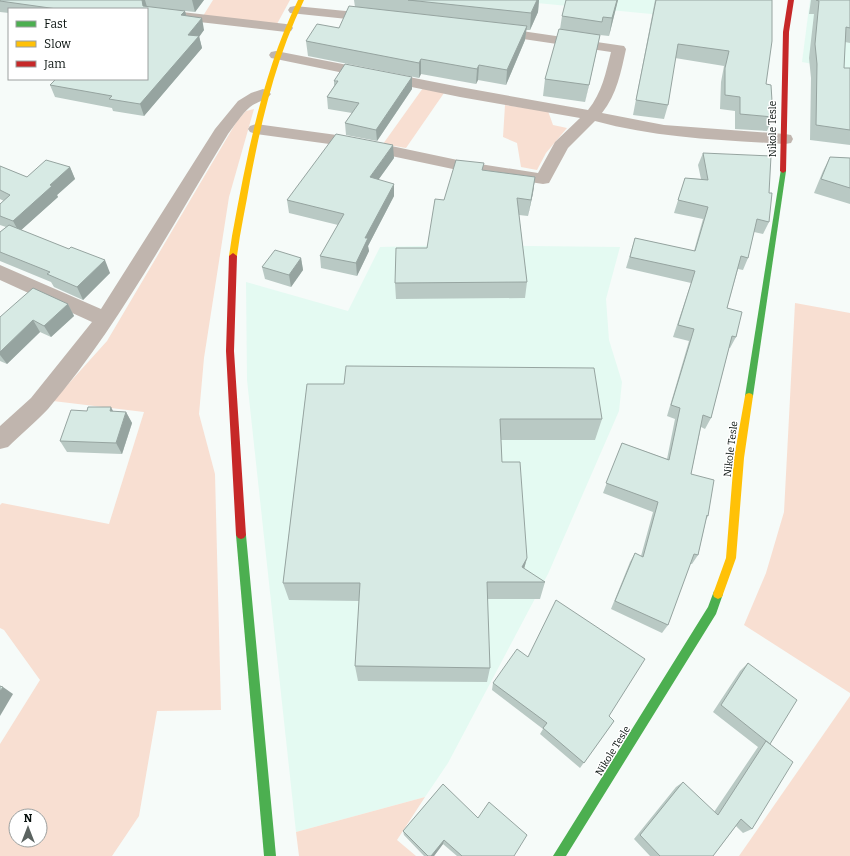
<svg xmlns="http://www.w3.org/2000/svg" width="850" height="856" viewBox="0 0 850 856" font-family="Bitter,serif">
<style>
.built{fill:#e4faf2}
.green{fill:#f8dfd2;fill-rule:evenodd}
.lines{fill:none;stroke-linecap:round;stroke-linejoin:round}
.street{fill:#c0b5ae;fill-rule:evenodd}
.fast{fill:#4caf50;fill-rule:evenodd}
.slow{fill:#ffc107;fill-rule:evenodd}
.jam{fill:#c62828;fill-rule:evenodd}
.wall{fill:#b9c9c4}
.shaded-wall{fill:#96a4a0}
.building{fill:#d7eae4;stroke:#96a4a0}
.labels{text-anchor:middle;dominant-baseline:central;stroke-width:3;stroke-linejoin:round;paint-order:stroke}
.street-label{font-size:10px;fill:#08110e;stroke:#fff}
</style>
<rect width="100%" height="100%" fill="#f6fbf9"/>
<g class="built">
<path d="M506 0H714V20Z"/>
<path d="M810 0H850V71L802 62Z"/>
<path d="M457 245 620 247 606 299 609 340 622 382 619 411 548 574 448 763 425 797 296 832 247 380 246 282 348 311 380 247Z"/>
</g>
<g class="green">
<path d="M213 0H290L277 24 203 16Z"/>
<path d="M423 88 444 93 406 148 383 144Z"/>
<path d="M505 105 548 111 553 125 567 128 546 153 537 170 521 167 517 143 503 137Z"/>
<path d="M254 109 229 197 204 358 199 414 215 474 221 710 157 711 139 816 112 856H0V744L40 680 4 630 0 628V505L2 503 109 524 144 412 53 401 107 341 237 121 246 111ZM16 816H40V840H16Z"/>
<path d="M795 303 850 313V693L744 625 766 573 784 512Z"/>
<path d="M850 696V856H739Z"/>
<path d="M425 797 397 840 416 856H299L296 832Z"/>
</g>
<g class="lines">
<g class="street">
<path d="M295 6 376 14 381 15 383 18 381 21 376 22 290 13 288 10 290 7Z"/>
<path d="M147 8 286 24 291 25 293 28 291 31 286 32 147 16V9H142Z"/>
<path d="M495 27 624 46 626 49C621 72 617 94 602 113L664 125 785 134 791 135 793 139 791 143 785 144C721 140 657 138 595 121L568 148 549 183 543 184 467 172 344 146 256 134 250 132 248 129 250 126 256 124 344 136 467 162 538 173 555 142 580 118 460 97 276 59 271 58 269 55 271 52 276 51 460 87 588 110C602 93 606 72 611 52L490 34 488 31 490 28Z"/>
<path d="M263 89 268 91 271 94C267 100 256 102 250 107 241 115 235 125 228 134 171 227 119 326 48 409 36 422 21 434 8 447L0 449V426L31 398 92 322 0 280V265L101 309 215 129 238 101 251 93Z"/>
</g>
<g class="fast">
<path d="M781 169H785L786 171 753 396 752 398H746L745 396Z"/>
<path d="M241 531 244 532 246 535 276 856H264L236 535 238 532Z"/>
<path d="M718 589 722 591 723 594 716 614 566 856H553L708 607 714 591Z"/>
</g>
<g class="slow">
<path d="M298 0H304C276 58 262 118 250 181 246 206 240 231 237 256L233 259 229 256 232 236C247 155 262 74 298 0Z"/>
<path d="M749 393 752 394 753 396 744 458 736 558 722 597 718 599 714 597 713 594 726 558 734 458 745 396 746 394Z"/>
</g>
<g class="jam">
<path d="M788 0H794L789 32 786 171 783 173 780 171 783 32Z"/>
<path d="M233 253 237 256 234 351 246 535 244 538 241 539 238 538 236 535 226 351 229 256Z"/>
</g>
</g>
<g class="wall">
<path d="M0 0H204L195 12 185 11 186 16 204 30 199 36 202 48 144 116 113 111 112 108 55 97 50 85 147 79V9H9V13L0 12Z"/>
<path d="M354 0H539L538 12 530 30H526L525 40 506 85 478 80 476 84 421 74 419 78 308 56 306 41 339 28 355 7Z"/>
<path d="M566 0H618L609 36 600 35 585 102 543 96 545 79 560 29 562 16Z"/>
<path d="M655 0H772L766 84 773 117 767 131 735 129V111L720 109 721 82 724 66 675 58 668 105 664 119 633 115Z"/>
<path d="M808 0H850V43L845 42 844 68H850V145L810 140 811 78 809 58 814 14H809L811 0Z"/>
<path d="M334 81 412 89 377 141 346 135 345 123 352 113 328 109 327 97 334 86Z"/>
<path d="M703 153 769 193V222L763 234 754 232 748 258 743 270 738 269 727 308 736 337 730 348H729L711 418 705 429 701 427 691 474 708 516 706 520 698 555 692 564H690L668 625 662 633 611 609 630 562 635 553 641 556 653 512 603 493 622 443 667 459 675 419 667 416 689 341 673 337 691 283 626 268 635 238 694 251 703 219 674 213 685 178 701 179 698 165Z"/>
<path d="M830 157 850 158V204L814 193 823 171Z"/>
<path d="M394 158 378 180 394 196 368 246 369 251 357 276 321 268 320 256 338 225 289 213 287 200Z"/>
<path d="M0 166 27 177 70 167 75 179 57 195 58 197 21 230 110 273 83 300 54 287 51 282 0 261V232L6 227 0 225V204L4 201 0 199Z"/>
<path d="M484 170 535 177 533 193 528 216 519 215 527 282 525 298 396 299 395 283 427 248 444 200Z"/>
<path d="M301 258 303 270 291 287 265 279 262 267Z"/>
<path d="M68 304 74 316 51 337 40 332 7 364 0 361V317Z"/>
<path d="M307 384 602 419 595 440H501L502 462 527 558 524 569 545 582 540 599H487L490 668 487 682 358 681 355 666 359 601 289 600 283 583Z"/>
<path d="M113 412H126L132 423 122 454 67 452 60 441Z"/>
<path d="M748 663 769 744 752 829 743 833 736 826 713 856H650L634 839 676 787 683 782 714 812 758 747 713 712 740 671Z"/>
<path d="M493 683 609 716 614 721 580 768 540 734 543 729 492 690Z"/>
<path d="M443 784 514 856H457L443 844 434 856H424L404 835 403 831Z"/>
</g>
<g class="shaded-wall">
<path d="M138 0H145L147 7H144Z"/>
<path d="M192 0H204L195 12Z"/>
<path d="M537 0H539L538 12 530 30 531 13Z"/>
<path d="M617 0H618L609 36 612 18Z"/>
<path d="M185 11 188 22 181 15Z"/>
<path d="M202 18 204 30 197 40 199 36 202 48 144 116 140 104 188 35Z"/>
<path d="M527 26 525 40 506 85 507 70Z"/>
<path d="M600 35 596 51 585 102 589 85Z"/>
<path d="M421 59V74L419 78V63Z"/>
<path d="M479 65 478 80 476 84 477 69Z"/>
<path d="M412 77V89L377 141 376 130Z"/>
<path d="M393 145 394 158 371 190 370 177Z"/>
<path d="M70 167 75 179 57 195 58 197 19 232 13 221 50 185Z"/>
<path d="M535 177 533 193 528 216 531 200Z"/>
<path d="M394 184V196L368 246 369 251 357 276 356 263 365 238Z"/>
<path d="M301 258 303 270 291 287 289 275Z"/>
<path d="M105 260 110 273 83 300 77 287Z"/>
<path d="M68 304 74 316 51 337 44 326Z"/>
<path d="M33 320 40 332 7 364 0 355V352Z"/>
<path d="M111 407 117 419 110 411Z"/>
<path d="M126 412 132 423 122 454 116 443Z"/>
<path d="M527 558 522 576V567Z"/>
<path d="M3 687 13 694 0 716V691Z"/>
<path d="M444 840 443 844 434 856H431Z"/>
</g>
<g class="building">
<path d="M0 0H142L143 6 185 11 181 15 202 18 188 35 199 36 140 104 109 99 112 96 50 85 56 79H147V9H57L0 1Z"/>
<path d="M408 0H537L531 13Z"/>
<path d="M566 0H617L612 18 603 17 602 22 562 16Z"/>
<path d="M656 0H772V41L766 84 771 85 773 117 740 114V97L725 95V68L729 51 678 44 668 105 636 100Z"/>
<path d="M816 0H850V28L846 27 844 68H850V130L816 125 817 64 815 44 819 1Z"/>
<path d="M349 6 527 26 507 70 479 65 477 69 421 59 419 63 306 41 317 24 339 28Z"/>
<path d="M559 29 600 35 589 85 545 79Z"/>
<path d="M345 64 412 77 376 130 345 123 359 103 327 97 338 81H334Z"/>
<path d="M336 134 393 145 370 177 394 184 365 238H368L356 263 320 256 344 214 287 200Z"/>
<path d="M703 153 771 156 769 193H772L769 222 757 219 748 258 741 256 727 308 742 312 736 337 732 336 711 418 703 415 691 474 714 480 708 516 707 515 698 555 694 554 668 625 615 601 635 553 643 557 658 502 606 483 622 443 669 460 680 408 671 405 694 329 678 325 695 271 630 257 635 238 695 251 708 207 678 200 685 178 708 180Z"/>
<path d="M830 157 850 158V188L821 179Z"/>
<path d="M46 160 70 167 50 185 52 186 13 221 0 216V204L10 195 0 190V166L27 177Z"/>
<path d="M456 160 484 163 482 170 535 177 531 200 517 198 527 282 395 283 396 248H427L435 199 444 200Z"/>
<path d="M9 225 69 249 71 247 105 260 77 287 47 274 50 272 0 252V232Z"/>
<path d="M275 250 301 258 289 275 262 267Z"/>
<path d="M33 288 68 304 44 326 33 320 0 352V317Z"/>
<path d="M346 366 594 368 602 419H500L502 462H520L527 558 522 567 545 582H487L490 668 355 666 360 583H283L307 384H344Z"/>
<path d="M88 407H111L110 411 126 412 116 443 60 441 71 410 87 411Z"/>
<path d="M556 600 645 659 609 716 614 721 584 763 543 728 547 723 493 683 517 649 528 657Z"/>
<path d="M748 663 797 700 770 744 721 705Z"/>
<path d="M0 686 3 687 0 691Z"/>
<path d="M766 741 793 762 752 829 741 819 713 856H660L640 835 683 782 718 815Z"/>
<path d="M443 784 478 818 489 802 527 835 514 856H462L444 840 431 856H428L403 831Z"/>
</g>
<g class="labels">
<g class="street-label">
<text transform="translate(773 129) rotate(-90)">Nikole Tesle</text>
<text transform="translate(731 449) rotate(-83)">Nikole Tesle</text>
<text transform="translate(613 751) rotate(-58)">Nikole Tesle</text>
</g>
</g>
<rect x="8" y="8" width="140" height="72" fill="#ffffff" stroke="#9ca09f"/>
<rect x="16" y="21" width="20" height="6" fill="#4caf50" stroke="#9ca09f"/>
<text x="44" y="28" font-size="12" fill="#08110e">Fast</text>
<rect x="16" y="41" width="20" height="6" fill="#ffc107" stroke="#9ca09f"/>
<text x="44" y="48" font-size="12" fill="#08110e">Slow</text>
<rect x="16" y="61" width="20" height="6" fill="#c62828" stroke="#9ca09f"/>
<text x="44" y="68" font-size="12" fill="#08110e">Jam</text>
<g transform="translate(28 828)"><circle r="19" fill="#ffffff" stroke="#9ca09f"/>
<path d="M0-3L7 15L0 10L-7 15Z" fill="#5b6360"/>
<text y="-6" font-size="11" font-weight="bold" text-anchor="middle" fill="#08110e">N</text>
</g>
</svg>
